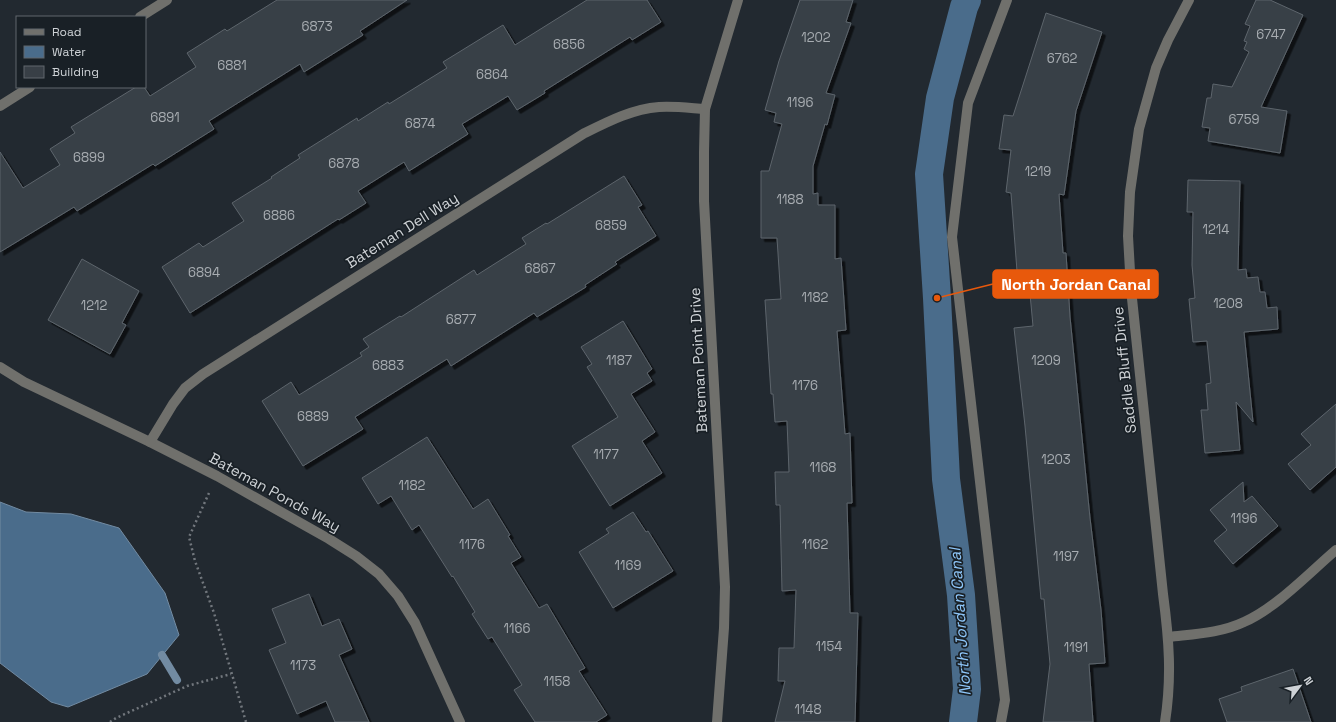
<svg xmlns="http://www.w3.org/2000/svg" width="1336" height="722" viewBox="0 0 1336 722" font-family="'Space Grotesk',sans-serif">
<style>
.water{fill:#4a6c8b;stroke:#728ba2}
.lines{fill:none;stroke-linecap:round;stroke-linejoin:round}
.stream{stroke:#728ba2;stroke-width:8}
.canal{stroke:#4a6c8b;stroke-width:28}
.building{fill:#383f46;stroke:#5d656c;filter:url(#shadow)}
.path{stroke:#72777d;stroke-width:2.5;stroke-dasharray:2 3;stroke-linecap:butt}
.minor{stroke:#70706c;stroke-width:10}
.labels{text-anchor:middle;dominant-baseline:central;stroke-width:3.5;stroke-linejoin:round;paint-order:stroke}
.number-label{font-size:13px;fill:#a8adb2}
.street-label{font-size:15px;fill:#ced2d6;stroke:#192026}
.water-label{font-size:16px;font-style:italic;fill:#8ec6f9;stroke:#192026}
.leader{fill:none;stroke:#e8590c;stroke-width:1.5}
.callout-dot{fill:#e8590c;stroke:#192026;stroke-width:1.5}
.callout{fill:#e8590c;stroke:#e8590c;stroke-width:1.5}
.callout-label{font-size:16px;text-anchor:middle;font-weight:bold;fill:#fff}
</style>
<defs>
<filter id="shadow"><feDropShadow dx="3.5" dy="3.5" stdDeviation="0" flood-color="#0009"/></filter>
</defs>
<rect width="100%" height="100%" fill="#222930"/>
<path class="water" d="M0 502 26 512 71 514 119 528 165 593 179 635 147 674 68 707 51 702 0 663Z"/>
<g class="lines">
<path class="stream" d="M162 655 177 680"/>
<path class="canal" d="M963 722 967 689 961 595 946 479 937 298 929 174 940 98 964 7 967 0"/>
</g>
<g class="building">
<path d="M277 0H407L360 31 363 35 304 72 300 64 209 121 214 129 155 166 153 164 77 211 74 207 0 252V152L23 188 60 165 50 149 75 133 71 127 136 87H144L150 96 196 67 187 53 225 29 227 31Z"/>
<path d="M587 0H647L661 22 632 40 630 37 544 91 545 93 517 110 508 96 462 124 468 134 409 171 404 162 358 191 366 203 339 220 338 219 190 313 162 267 199 243 203 247 244 221 232 203 272 178 271 177 300 158 298 155 357 118 358 121 388 102 389 104 447 68 443 62 503 25 515 45Z"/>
<path d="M800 0H853L846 22 851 23 826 93 835 95 827 125 825 124 813 166V194L818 193V205H835V259L841 258 846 330 837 331 845 434 850 433 852 503H847L850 613H858L855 722H775L785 681H778L779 648H794L796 590 782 591 780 505H776L775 472H789L787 421 775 422 773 394H771L765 300 781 299 777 238H761V171H769L782 124 774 122 776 113 765 110 779 61Z"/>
<path d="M1256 0H1270L1303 15 1261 107 1287 111 1280 153 1208 141 1210 128 1202 127 1207 98H1211L1213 84 1232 87 1249 52 1244 49 1247 42 1244 41 1250 26 1245 24Z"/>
<path d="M1046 13 1102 32 1076 111 1064 195 1059 194 1063 253H1066L1070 317 1090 518 1101 610 1105 663 1089 664 1093 722H1043L1050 664 1044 599H1041L1025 426 1014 328 1033 326 1029 283 1018 284 1011 193 1006 192 1011 150 999 149 1004 115 1013 116Z"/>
<path d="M624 176 642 205 638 207 656 236 615 262 617 264 585 285 586 287 537 317 534 313 451 366 447 359 355 417 363 429 303 466 262 401 291 382 299 395 362 356 360 353 369 347 363 339 400 316 401 317 474 270 477 275 526 244 522 238 546 223 547 224Z"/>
<path d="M1188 180 1240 181 1238 270 1246 269 1247 278 1258 277 1260 292H1265L1267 308 1277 307 1278 329 1244 332 1253 422 1236 402 1240 450 1205 453 1201 410H1208L1206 384 1211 383 1207 341 1193 342 1189 299 1195 298 1192 265 1193 212H1187Z"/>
<path d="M82 259 139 291 122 323 126 325 110 354 48 320Z"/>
<path d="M623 321 652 369 647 373 652 381 631 394 655 432 642 441 662 473 610 506 572 446 618 417 587 367 592 364 581 347Z"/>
<path d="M1336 404V467L1310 490 1288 464 1311 445 1301 434Z"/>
<path d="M427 437 473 509 488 499 510 535 508 536 521 557 511 563 539 608 547 604 585 668 579 671 607 715 596 722H535L514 690 522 685 492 637 488 639 472 614 475 612 453 576 452 577 419 525 412 530 391 496 378 504 362 478Z"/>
<path d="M1243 482 1244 502 1252 496 1278 526 1233 564 1214 541 1227 530 1210 510Z"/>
<path d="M633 512 646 532 648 531 673 571 613 608 579 552 609 533 606 529Z"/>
<path d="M309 594 322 626 339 619 352 649 339 655 369 722H335L326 701 297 714 269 650 286 643 272 609Z"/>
<path d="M1293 669 1311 722H1227L1219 699 1242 691 1241 687Z"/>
</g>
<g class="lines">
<g class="path">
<path d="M209 493 189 537 195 561 214 613 246 722"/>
<path d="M110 722 116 718 187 686 231 674"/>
</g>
<g class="minor">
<path d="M140 17 167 0"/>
<path d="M0 106 30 87"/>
<path d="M0 367 24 382 150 442 217 476 329 539 356 556 379 574 398 596 415 623 460 722"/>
<path d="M150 442 173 404 185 388 203 374 583 134C607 122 632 109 659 107 674 106 690 108 705 109"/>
<path d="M1169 637C1194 634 1221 633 1244 622 1276 608 1309 573 1336 550"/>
<path d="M717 722 724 628 725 587 704 201V152L705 109 738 0"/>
<path d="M1001 722 1005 700 952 237 968 103 1007 0"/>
<path d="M1165 722C1172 677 1169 639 1163 594L1131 289 1128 236 1130 192 1139 129 1156 68 1168 40 1189 0"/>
</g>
</g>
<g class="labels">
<g class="number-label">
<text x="317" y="26">6873</text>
<text x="1271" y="34">6747</text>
<text x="816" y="37">1202</text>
<text x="569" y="44">6856</text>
<text x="1062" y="58">6762</text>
<text x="232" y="65">6881</text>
<text x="492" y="74">6864</text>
<text x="800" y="102">1196</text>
<text x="165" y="117">6891</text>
<text x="1244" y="119">6759</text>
<text x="420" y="123">6874</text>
<text x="89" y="157">6899</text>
<text x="344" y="163">6878</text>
<text x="1038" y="171">1219</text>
<text x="790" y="199">1188</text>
<text x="279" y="215">6886</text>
<text x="611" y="225">6859</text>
<text x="1216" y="229">1214</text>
<text x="540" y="268">6867</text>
<text x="204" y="272">6894</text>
<text x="815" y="297">1182</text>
<text x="1228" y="303">1208</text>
<text x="94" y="305">1212</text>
<text x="461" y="319">6877</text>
<text x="619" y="360">1187</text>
<text x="1046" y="360">1209</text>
<text x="388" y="365">6883</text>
<text x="805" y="385">1176</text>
<text x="313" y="416">6889</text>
<text x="606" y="454">1177</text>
<text x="1056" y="459">1203</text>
<text x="823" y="467">1168</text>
<text x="412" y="485">1182</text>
<text x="1244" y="518">1196</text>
<text x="472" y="544">1176</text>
<text x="815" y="544">1162</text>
<text x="1066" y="556">1197</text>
<text x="628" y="565">1169</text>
<text x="517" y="628">1166</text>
<text x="829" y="646">1154</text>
<text x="1076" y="647">1191</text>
<text x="303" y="665">1173</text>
<text x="557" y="681">1158</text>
<text x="808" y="709">1148</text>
</g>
<g class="street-label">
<text transform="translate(402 230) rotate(-32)">Bateman Dell Way</text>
<text transform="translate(698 360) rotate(-93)">Bateman Point Drive</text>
<text transform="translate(1124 370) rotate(-96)">Saddle Bluff Drive</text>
<text transform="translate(275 492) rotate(29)">Bateman Ponds Way</text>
</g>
<g class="water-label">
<text transform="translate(960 622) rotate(-94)">North Jordan Canal</text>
</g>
</g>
<path class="leader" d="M937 298L993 284"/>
<circle class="callout-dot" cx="937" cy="298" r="4"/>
<rect class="callout" x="993" y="270" width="165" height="28" rx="4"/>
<g class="callout-label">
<text x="1076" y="290">North Jordan Canal</text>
</g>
<rect x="16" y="16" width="130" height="72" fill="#192026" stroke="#61676c"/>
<rect x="24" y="29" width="20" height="6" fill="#70706c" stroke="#61676c"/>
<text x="52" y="36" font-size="12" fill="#ced2d6">Road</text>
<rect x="24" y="46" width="20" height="12" fill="#4a6c8b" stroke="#61676c"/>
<text x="52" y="56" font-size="12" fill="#ced2d6">Water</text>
<rect x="24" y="66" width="20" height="12" fill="#383f46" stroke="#61676c"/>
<text x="52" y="76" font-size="12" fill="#ced2d6">Building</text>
<g transform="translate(1300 686) rotate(58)" stroke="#192026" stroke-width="3" paint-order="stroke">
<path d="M0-3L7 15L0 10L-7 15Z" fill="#ced2d6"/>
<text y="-6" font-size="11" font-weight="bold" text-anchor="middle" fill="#ced2d6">N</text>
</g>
</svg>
